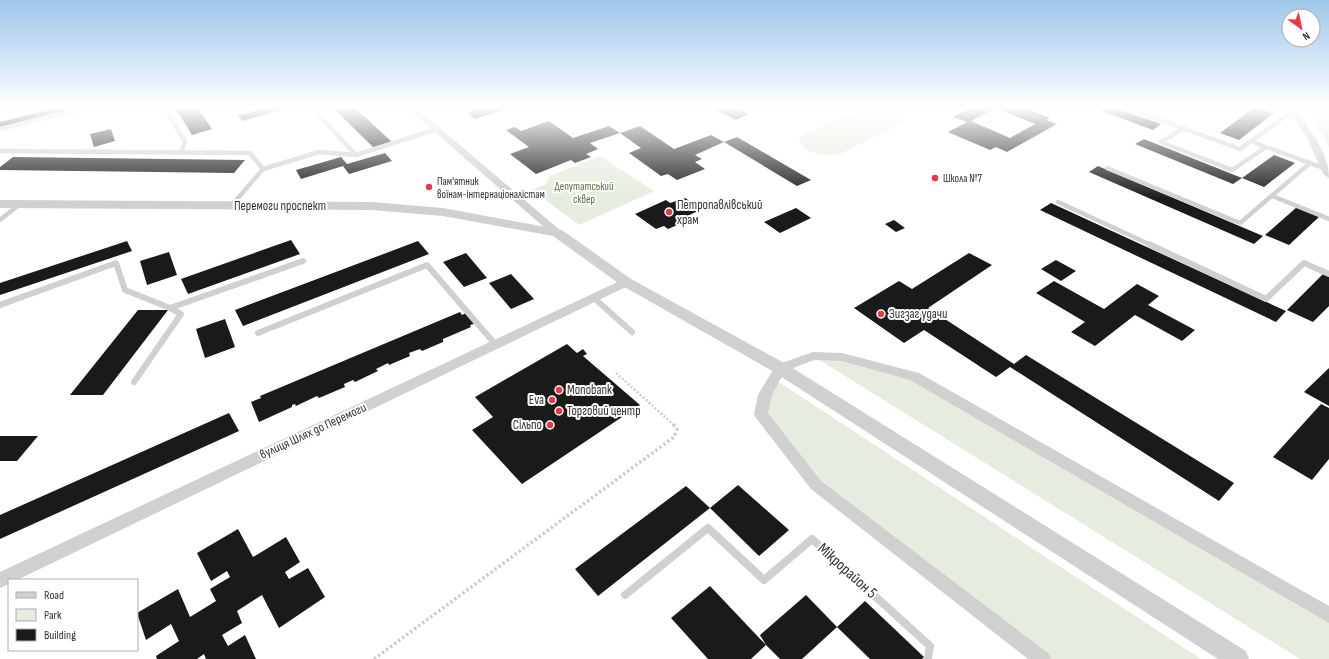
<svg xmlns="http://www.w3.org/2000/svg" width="1329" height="659" viewBox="0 0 1329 659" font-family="'Sofia Sans Condensed',sans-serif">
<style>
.green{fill:#e6ecdf}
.building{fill:#1a1a1a;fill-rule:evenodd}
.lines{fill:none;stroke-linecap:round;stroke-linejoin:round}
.path-far1{stroke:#cdcdcd;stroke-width:2.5;stroke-dasharray:2 2;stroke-linecap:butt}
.path{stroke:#cdcdcd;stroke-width:3.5;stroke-dasharray:2.5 2.5;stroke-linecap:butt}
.service-far2{stroke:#d0d0d0;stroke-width:4.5}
.service-far1{stroke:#d0d0d0;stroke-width:6}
.service{stroke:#d0d0d0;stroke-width:8}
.minor{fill:#d0d0d0;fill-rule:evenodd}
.tertiary{fill:#d0d0d0;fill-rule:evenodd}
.poi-dot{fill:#e63946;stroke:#fff;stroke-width:1.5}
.labels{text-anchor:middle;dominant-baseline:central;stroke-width:4;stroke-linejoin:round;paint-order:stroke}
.far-poi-label{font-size:11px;fill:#333;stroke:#fff;text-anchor:start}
.far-park-label{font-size:11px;fill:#56703f;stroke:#fff}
.poi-label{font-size:13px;fill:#333;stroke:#fff;text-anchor:start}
.street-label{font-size:13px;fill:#333;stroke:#fff}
.near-street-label{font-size:16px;fill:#333;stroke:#fff}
</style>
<rect width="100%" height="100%" fill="#fff"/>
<g class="green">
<path d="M865 107C879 107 893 105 903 117V122L842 153C828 156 806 156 799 141L802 135Z"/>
<path d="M1307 107H1329V147Z"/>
<path d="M600 156 654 191 579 225 532 190 546 184 550 176Z"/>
<path d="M813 356 842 357 914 376 1329 615V659H1300Z"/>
<path d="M774 379 1201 659H1042L816 485 761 414Z"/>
</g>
<g class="building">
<path d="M60 107H82L0 128V122Z"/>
<path d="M175 107H197L212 129 192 135Z"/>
<path d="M270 107H292L242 121 238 115Z"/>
<path d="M332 107H354L392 142 374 148Z"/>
<path d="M484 107H512L475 119 467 112Z"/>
<path d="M709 107H733L749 114 736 120Z"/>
<path d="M973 107H1023L1050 118 1046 120 1057 124 1007 152 996 147 990 150 948 132 967 122 953 117ZM996 108 1035 124 1010 138 971 121Z"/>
<path d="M1091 107H1112L1161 124 1153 130Z"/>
<path d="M1255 107 1274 113 1239 140 1220 133Z"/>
<path d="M549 121 573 138 609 126 620 133 590 143 598 149 586 154 591 157 575 163 571 160 536 174 510 154 529 147 506 130 515 127 521 131Z"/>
<path d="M640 126 674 149 711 135 724 142 695 155 702 159 695 162 705 169 677 180 668 174 661 176 629 153 641 148 620 133Z"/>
<path d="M111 129 115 141 94 147 90 134Z"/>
<path d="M737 137 811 180 797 186 724 142Z"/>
<path d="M1144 139 1242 178 1233 184 1135 144Z"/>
<path d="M385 153 392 161 349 174 343 166 301 179 296 170 341 157 347 164Z"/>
<path d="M1274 155 1295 163 1264 187 1242 178Z"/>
<path d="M13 157 245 160 234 173 0 170V167Z"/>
<path d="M1098 166 1263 236 1254 244 1089 172Z"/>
<path d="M685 198 702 209 679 220 682 223 668 229 664 226 656 229 635 214 666 200 670 203Z"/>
<path d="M1051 203 1286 311 1276 322 1040 210Z"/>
<path d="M1297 207 1320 216 1289 245 1265 235Z"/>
<path d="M796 208 811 218 780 233 764 222Z"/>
<path d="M894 220 905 228 896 232 885 224Z"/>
<path d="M291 240 300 254 188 294 181 279Z"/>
<path d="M127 241 132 251 0 295V283Z"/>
<path d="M418 241 429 254 243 326 235 310Z"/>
<path d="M169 252 177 275 147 285 140 261Z"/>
<path d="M466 253 487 278 464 287 443 262Z"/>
<path d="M969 253 992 265 928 308 1014 364 1026 355 1234 483 1219 501 1010 367 996 377 924 330 904 343 854 308 899 281 912 289Z"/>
<path d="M1056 260 1076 271 1061 281 1041 269Z"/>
<path d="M511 274 534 299 511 309 489 283Z"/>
<path d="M1323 274 1329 277V306L1313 322 1287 310Z"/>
<path d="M1054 281 1104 309 1137 284 1159 296 1148 305 1195 330 1182 341 1135 315 1095 346 1071 332 1085 322 1036 293Z"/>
<path d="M138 310H168L103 395H70Z"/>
<path d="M460 312 462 315 466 313 474 324 470 325 471 327 443 339V342L422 351 420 349 409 353 410 356 389 365 388 363 376 369 378 371 355 382 353 380 344 384 345 387 319 398 317 396 296 406 295 404 292 405V407L259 422 251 402 261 398 260 396Z"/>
<path d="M225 319 235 347 205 358 196 329Z"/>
<path d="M567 344 577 353 583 349 587 354 583 356 640 405 522 484 472 430 493 417 475 397Z"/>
<path d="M1329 368V406L1304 392Z"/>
<path d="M1321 404 1329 408V459L1312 480 1273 457Z"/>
<path d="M229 413 239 431 0 539V515Z"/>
<path d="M0 436H38L17 461H0Z"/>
<path d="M738 485 789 530 759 556 710 508 598 596 575 569 686 486 710 508Z"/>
<path d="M238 529 253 557 286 537 300 562 285 572 289 579 308 568 325 597 279 628 262 595 237 611 242 623 222 635 228 646 245 635 256 659H206L204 654 197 659H157L156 656 179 641 171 624 146 640 137 613 178 589 190 617 216 601 210 589 230 577 227 571 211 581 197 553Z"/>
<path d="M710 586 766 645 751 659H708L671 618Z"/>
<path d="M806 595 837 627 802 659H780L766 645 760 635Z"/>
<path d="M865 601 924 657 922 659H870L837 627Z"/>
</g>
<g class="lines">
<path class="path-far1" d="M616 373 674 425"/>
<path class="path" d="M374 659 674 437 677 429 673 424"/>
<g class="service-far2">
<path d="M164 107 185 142 181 153"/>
<path d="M311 107 356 155"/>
<path d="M1125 107 1240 149 1293 111"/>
<path d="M1280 107 1293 111"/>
<path d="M1184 128 1161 142 1232 170 1266 147 1326 169"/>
<path d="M0 129 89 107"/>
<path d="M1251 141 1266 147"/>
<path d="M0 151 250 153 263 169"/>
<path d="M1107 168 1240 223 1310 163"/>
<path d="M1272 196 1329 219"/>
<path d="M1058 202 1151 245"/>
<path d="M232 205 263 169 319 152 356 155 437 129"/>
<path d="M0 220 20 204"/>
</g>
<g class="service-far1">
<path d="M1149 244 1266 299 1304 263 1329 274"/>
<path d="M594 298 632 332"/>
<path d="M0 305 116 263 125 290 170 308"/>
<path d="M258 333 427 265 495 344"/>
<path d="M134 382 181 314 170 308 303 261"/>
</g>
<path class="service" d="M625 595 708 528 764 580 812 539 930 646 928 659"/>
<g class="minor">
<path d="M406 107H415L561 231 562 233 561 235H553Z"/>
<path d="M1286 107H1294C1308 128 1329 151 1329 178L1324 175 1307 138Z"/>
<path d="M626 278 630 279 632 282 630 285 17 580H9V584L0 588V572Z"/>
<path d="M813 352 842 353 919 373 1329 606V623L910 380 842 361 814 360 785 371 772 395 768 413 821 481 1048 653 1051 659H1028L811 489 756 418 754 414 758 395 776 365Z"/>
</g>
<path class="tertiary" d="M0 200 371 202 443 208 562 230 631 279 786 364 1246 651 1249 659H1218L774 372 621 285 553 236 443 216 371 210 0 208Z"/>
</g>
<linearGradient id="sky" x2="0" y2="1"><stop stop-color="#9ec6ea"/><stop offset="0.54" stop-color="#fff"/><stop offset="1" stop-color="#fff" stop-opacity="0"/></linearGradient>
<rect width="1329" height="199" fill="url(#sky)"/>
<g class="poi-dot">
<circle cx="935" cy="178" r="4"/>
<circle cx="429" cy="187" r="4"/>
<circle cx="669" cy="212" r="4"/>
<circle cx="881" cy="314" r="4"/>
<circle cx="559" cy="390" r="4"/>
<circle cx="552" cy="400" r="4"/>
<circle cx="559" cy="411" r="4"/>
<circle cx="550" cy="425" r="4"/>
</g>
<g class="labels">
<g class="far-poi-label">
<text x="943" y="178">Школа №7</text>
<text x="437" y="181">Пам'ятник<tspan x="437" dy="13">воїнам-інтернаціоналістам</tspan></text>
</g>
<g class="far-park-label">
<text x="584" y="186">Депутатський<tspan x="584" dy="13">сквер</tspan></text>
</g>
<g class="poi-label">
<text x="677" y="205">Петропавлівський<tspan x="677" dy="15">храм</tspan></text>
<text x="889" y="314">Зигзаг удачи</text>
<text x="567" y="390">Monobank</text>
<text x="544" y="400" text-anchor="end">Eva</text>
<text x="567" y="411">Торговий центр</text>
<text x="542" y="425" text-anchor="end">Сільпо</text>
</g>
<g class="street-label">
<text x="280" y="206">Перемоги проспект</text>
<text transform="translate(313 431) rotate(-25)">вулиця Шлях до Перемоги</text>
</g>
<g class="near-street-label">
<text transform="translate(847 571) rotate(42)">Мікрорайон 5</text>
</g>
</g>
<rect x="8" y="579" width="130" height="72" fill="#ffffff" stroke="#adadad"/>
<rect x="16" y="592" width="20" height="6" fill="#d0d0d0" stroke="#adadad"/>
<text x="44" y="599" font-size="12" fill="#333333">Road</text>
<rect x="16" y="609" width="20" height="12" fill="#e6ecdf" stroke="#adadad"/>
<text x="44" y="619" font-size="12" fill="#333333">Park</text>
<rect x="16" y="629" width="20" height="12" fill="#1a1a1a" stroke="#adadad"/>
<text x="44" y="639" font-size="12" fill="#333333">Building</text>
<g transform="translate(1301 28) rotate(147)"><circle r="19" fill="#ffffff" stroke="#adadad"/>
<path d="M0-3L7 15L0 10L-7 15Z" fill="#e63946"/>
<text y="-6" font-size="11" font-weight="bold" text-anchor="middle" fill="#333333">N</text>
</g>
</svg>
